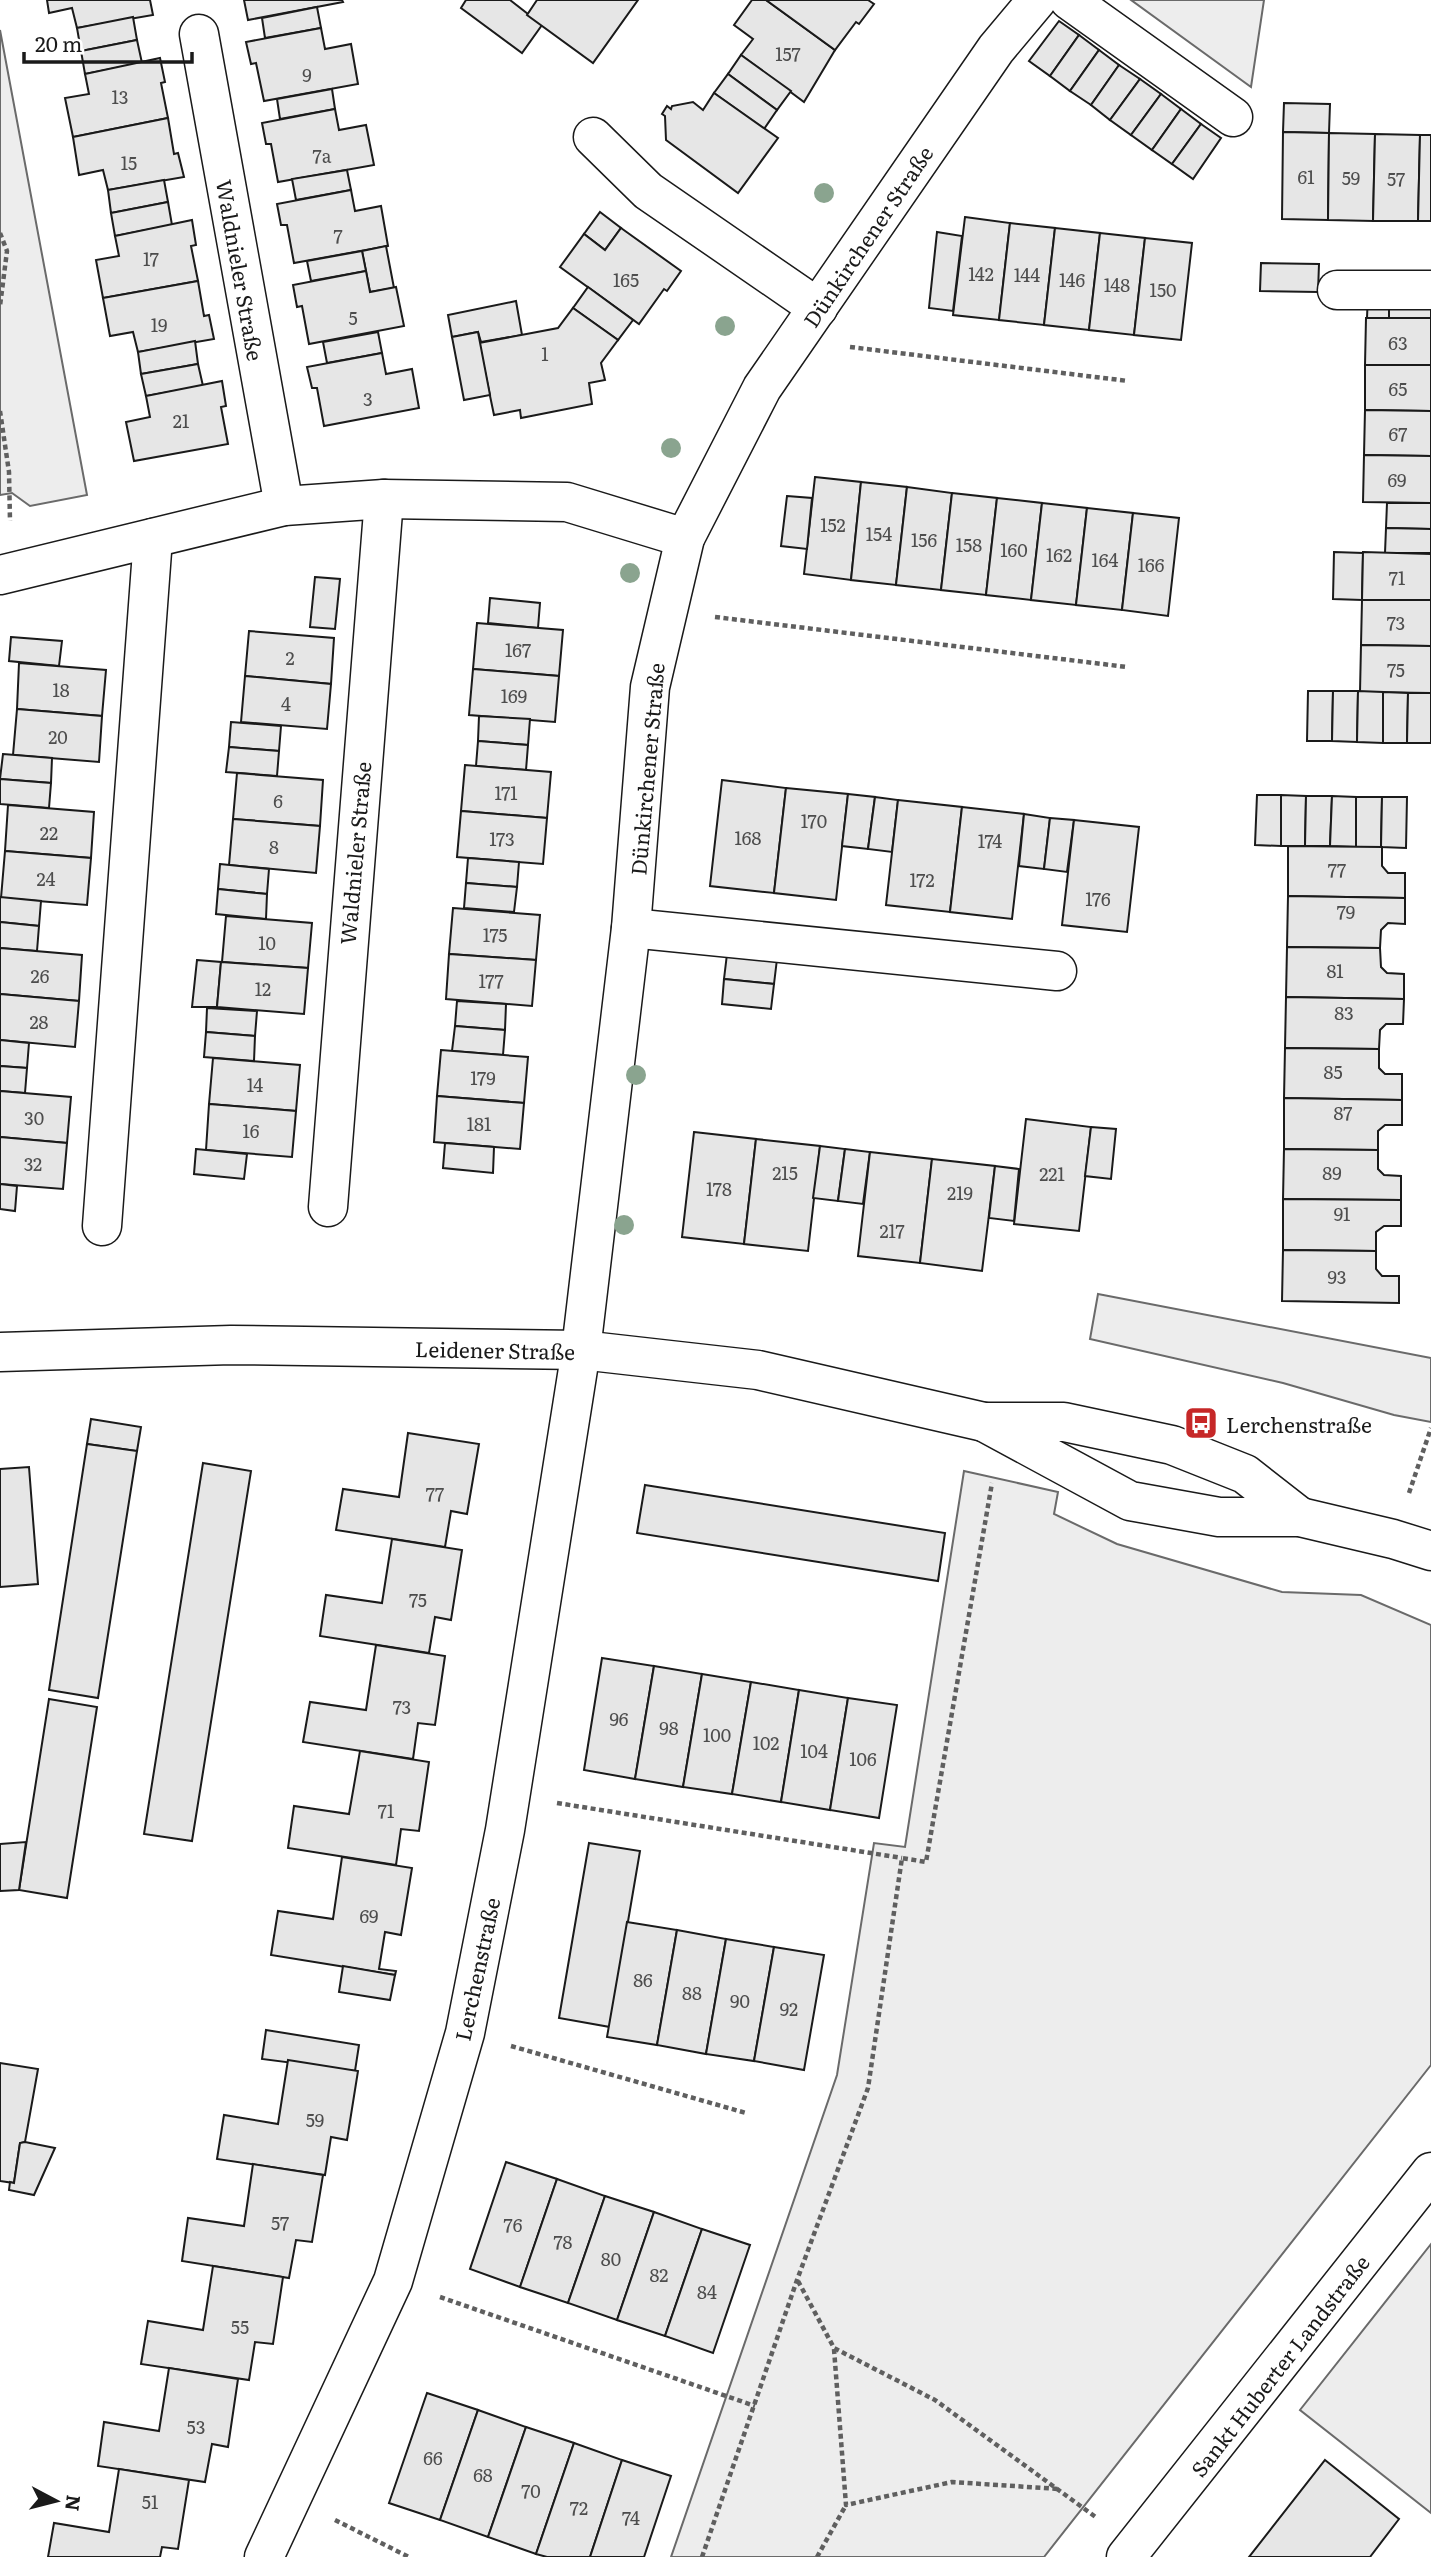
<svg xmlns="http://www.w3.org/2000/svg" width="1431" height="2557" viewBox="0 0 1431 2557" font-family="Literata,serif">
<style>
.built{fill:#ededed;stroke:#6a6a6a;stroke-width:2}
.building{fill:#e6e6e6;stroke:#1a1a1a;stroke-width:2}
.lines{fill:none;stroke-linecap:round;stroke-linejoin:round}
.minor-casing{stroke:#1a1a1a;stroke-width:41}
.path{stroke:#5f5f5f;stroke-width:4.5;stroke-dasharray:5 3.5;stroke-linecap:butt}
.minor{stroke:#fff;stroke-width:38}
.tree{fill:#8aa48f}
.labels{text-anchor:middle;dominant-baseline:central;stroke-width:5;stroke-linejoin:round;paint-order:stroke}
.number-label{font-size:18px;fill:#4d4d4d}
.street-label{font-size:21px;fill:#1a1a1a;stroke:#fff}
.poi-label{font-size:21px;fill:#1a1a1a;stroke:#fff;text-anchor:start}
</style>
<rect width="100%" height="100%" fill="#fff"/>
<g class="built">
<path d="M1131 0H1264L1251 87Z"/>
<path d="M0 30 87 495 30 506 12 493 0 495Z"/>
<path d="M1098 1294 1431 1358V1422L1394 1415 1283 1383 1090 1339Z"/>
<path d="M964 1471 1058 1492 1054 1514 1117 1544 1282 1592 1361 1595 1431 1625V2065L1044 2557H671L837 2075 874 1843 905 1847Z"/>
<path d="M1431 2244V2513L1300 2410Z"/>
</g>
<g class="building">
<path d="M47 0H150L153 15 77 28 72 8 49 13Z"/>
<path d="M244 0H342L343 2 248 20Z"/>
<path d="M466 0H510L542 25 522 53 461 8Z"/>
<path d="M537 0H638L593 63 527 15Z"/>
<path d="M752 0H766L835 50 804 102 741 55 753 39 734 25Z"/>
<path d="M766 0H868L874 4 859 24 856 22 835 50Z"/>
<path d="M317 7 321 28 265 38 262 18Z"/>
<path d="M133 17 137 40 81 51 77 28Z"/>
<path d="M1059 21 1079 35 1050 76 1029 61Z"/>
<path d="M321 28 325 49 351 44 358 84 264 101 256 63 251 64 246 42Z"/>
<path d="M1079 35 1099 50 1070 91 1050 76Z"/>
<path d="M137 40 142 63 85 74 81 51Z"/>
<path d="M1099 50 1119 65 1091 105 1070 91Z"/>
<path d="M741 55 791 91 777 110 728 74Z"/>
<path d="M160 58 165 82 161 83 168 118 73 137 65 98 89 94 85 74Z"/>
<path d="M1119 65 1140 79 1110 120 1091 105Z"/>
<path d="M728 74 777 110 764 129 714 93Z"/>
<path d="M1140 79 1161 94 1131 135 1110 120Z"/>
<path d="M332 89 335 109 280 119 277 99Z"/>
<path d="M714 93 778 138 738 193 666 140 665 116 662 114 667 106 671 109 672 106 693 102 703 110Z"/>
<path d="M1161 94 1181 109 1152 150 1131 135Z"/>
<path d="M1284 103 1330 104 1329 133 1283 132Z"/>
<path d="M335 109 339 130 366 125 374 165 278 182 271 144H266L262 123Z"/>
<path d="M1181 109 1201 124 1172 164 1152 150Z"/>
<path d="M168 118 174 154 178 153 184 177 108 190 103 170 79 175 73 137Z"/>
<path d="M1201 124 1221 138 1193 179 1172 164Z"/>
<path d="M1283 132 1329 133 1328 220 1282 219Z"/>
<path d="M1329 133 1375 134 1373 221 1328 220Z"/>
<path d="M1375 134 1420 135 1418 221H1373Z"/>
<path d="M1420 135H1431V221H1418Z"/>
<path d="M347 170 351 190 296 200 292 179Z"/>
<path d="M164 180 168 202 111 213 108 190Z"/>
<path d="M351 190 355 211 381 206 388 246 294 263 287 225H281L277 204Z"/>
<path d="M168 202 172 225 115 236 111 213Z"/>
<path d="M600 212 621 228 605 250 584 234Z"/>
<path d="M965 217 1010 223 999 320 953 315Z"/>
<path d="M192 220 196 245 191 246 198 281 103 298 96 260 119 256 115 236Z"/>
<path d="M1010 223 1055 228 1044 325 999 320Z"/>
<path d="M621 228 681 271 667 291 664 289 639 324 560 267 584 234 605 250Z"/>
<path d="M1055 228 1100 233 1089 330 1044 325Z"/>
<path d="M937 232 962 236 953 311 929 308Z"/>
<path d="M1100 233 1145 238 1134 335 1089 330Z"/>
<path d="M1145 238 1192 243 1181 340 1134 335Z"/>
<path d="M386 246 394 288 370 292 362 251Z"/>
<path d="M362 251 366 271 311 281 307 261Z"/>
<path d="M1261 263 1319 264 1318 292 1260 291Z"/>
<path d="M366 271 370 292 396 287 404 326 309 344 302 306 297 307 293 285Z"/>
<path d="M198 281 204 316 209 315 214 339 138 352 133 332 110 336 103 298Z"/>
<path d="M588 287 633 320 618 340 573 308Z"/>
<path d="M1368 293H1389V318H1367Z"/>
<rect x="1389" y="293" width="42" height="25"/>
<path d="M516 301 522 335 481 342 478 332 452 337 448 315Z"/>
<path d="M573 308 618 340 601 363 605 380 589 383 592 404 521 418 520 410 494 415 479 343 558 328Z"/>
<path d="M1366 318H1431V365H1365Z"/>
<path d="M378 332 382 353 327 363 323 342Z"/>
<path d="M478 332 490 395 464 400 452 337Z"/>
<path d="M195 341 198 364 141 374 138 352Z"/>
<path d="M382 353 386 374 412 369 419 408 324 426 317 388H312L307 367Z"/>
<path d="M198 364 203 386 146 396 141 374Z"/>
<path d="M1365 365H1431V411L1365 410Z"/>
<path d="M222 381 226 406 221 407 228 444 134 461 126 422 150 417 146 396Z"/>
<path d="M1365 410 1431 411V456L1364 455Z"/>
<path d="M1364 455 1431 456V503L1363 502Z"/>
<path d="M815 477 861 482 851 580 804 574Z"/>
<path d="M861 482 907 487 896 585 851 580Z"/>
<path d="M907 487 952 493 941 590 896 585Z"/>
<path d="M952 493 997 498 986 595 941 590Z"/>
<path d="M787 496 812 498 807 549 781 546Z"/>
<path d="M997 498 1042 503 1031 600 986 595Z"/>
<path d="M1042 503 1087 508 1076 605 1031 600Z"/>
<path d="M1387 503H1431V529L1386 528Z"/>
<path d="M1087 508 1133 513 1122 610 1076 605Z"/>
<path d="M1133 513 1179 518 1168 616 1122 610Z"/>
<path d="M1386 528 1431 529V553H1385Z"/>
<path d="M1334 552 1363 553 1362 600 1333 599Z"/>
<path d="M1363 552 1431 554V600H1362Z"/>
<path d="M315 577 340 579 335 629 310 627Z"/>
<path d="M490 598 540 603 538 628 488 623Z"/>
<path d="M1362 600H1431V646L1361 645Z"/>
<path d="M477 623 563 630 559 676 473 669Z"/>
<path d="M249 631 334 638 331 684 245 676Z"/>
<path d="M11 637 62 641 59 666 9 661Z"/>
<path d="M1361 645 1431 646V693L1360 692Z"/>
<path d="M19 663 106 670 102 716 17 709Z"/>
<path d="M473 669 559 676 555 722 469 715Z"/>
<path d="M245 676 331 684 327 729 241 722Z"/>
<path d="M1308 691H1333L1332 741H1307Z"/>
<path d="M1333 691H1358L1357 742 1332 741Z"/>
<path d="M1358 691 1383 692V743L1357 742Z"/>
<path d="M1383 692 1408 693 1407 743H1383Z"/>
<path d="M1408 693H1431V743H1407Z"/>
<path d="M17 709 102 716 99 762 13 755Z"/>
<path d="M479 716 530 719 528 745 478 741Z"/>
<path d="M231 722 281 726 279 751 229 747Z"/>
<path d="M478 741 528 745 526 770 476 766Z"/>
<path d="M229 747 279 751 277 776 226 772Z"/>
<path d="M3 754 52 758 51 783 0 779Z"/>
<path d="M465 765 551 772 547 818 461 811Z"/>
<path d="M237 773 323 780 320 826 233 819Z"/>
<path d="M0 779 51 783 49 808 0 804Z"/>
<path d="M722 780 786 788 774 893 710 886Z"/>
<path d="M786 788 848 794 836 900 774 893Z"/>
<path d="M848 794 875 797 868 849 842 846Z"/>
<path d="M1257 795H1281V846L1255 845Z"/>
<path d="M1281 795 1306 796 1305 846H1281Z"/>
<path d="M1306 796H1332L1330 846H1305Z"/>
<path d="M1332 796 1356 797V847L1330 846Z"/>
<path d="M875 797 898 800 892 852 868 849Z"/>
<path d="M1356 797H1382L1381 847H1356Z"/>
<path d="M1382 797H1407L1406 848 1381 847Z"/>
<path d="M898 800 962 807 950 912 886 905Z"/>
<path d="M8 805 94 812 91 858 5 851Z"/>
<path d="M962 807 1024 814 1012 919 950 912Z"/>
<path d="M461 811 547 818 543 864 457 857Z"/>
<path d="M1024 814 1050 818 1044 869 1019 866Z"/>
<path d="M1050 818 1074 820 1067 872 1044 869Z"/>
<path d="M233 819 320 826 316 873 229 865Z"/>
<path d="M1074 820 1139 827 1127 932 1062 925Z"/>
<path d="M1288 846 1382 847V866L1388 873H1405V898L1288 896Z"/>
<path d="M5 851 91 858 87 905 1 898Z"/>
<path d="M468 858 519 862 517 887 466 883Z"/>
<path d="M220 864 269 869 267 894 218 889Z"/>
<path d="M466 883 517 887 514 912 464 908Z"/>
<path d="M218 889 267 894 266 919 216 914Z"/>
<path d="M1288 896 1405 898V924L1388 923 1381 930 1380 948 1287 947Z"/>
<path d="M0 897 41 901 39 926 0 922Z"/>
<path d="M453 908 540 915 536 960 449 954Z"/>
<path d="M226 916 312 923 308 968 222 962Z"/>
<path d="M0 922 39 926 37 951 0 948Z"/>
<path d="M1287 947 1380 948 1381 967 1387 973 1404 974V999L1286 997Z"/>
<path d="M0 948 82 955 79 1001 0 994Z"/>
<path d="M449 954 536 960 532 1006 446 999Z"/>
<path d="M727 954 777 959 774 984 724 979Z"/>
<path d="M197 960 221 962 217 1007H192Z"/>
<path d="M221 962 308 968 304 1014 217 1007Z"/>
<path d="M724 979 774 984 771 1009 722 1004Z"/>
<path d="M0 994 79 1001 75 1047 0 1040Z"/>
<path d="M1286 997 1404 999 1403 1024H1386L1380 1030 1379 1049 1285 1048Z"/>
<path d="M457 1001 506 1004 505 1030 455 1026Z"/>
<path d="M207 1008 257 1011 255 1036 206 1032Z"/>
<path d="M455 1026 505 1030 503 1055 452 1051Z"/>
<path d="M206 1032 255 1036 254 1061 204 1057Z"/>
<path d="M0 1040 29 1043 27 1068 0 1066Z"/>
<path d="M1285 1048 1379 1049V1068L1385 1074H1402V1100L1284 1098Z"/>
<path d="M441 1050 528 1057 524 1103 437 1096Z"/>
<path d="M213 1058 300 1065 296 1111 209 1104Z"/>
<path d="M0 1066 27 1068 25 1093 0 1091Z"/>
<path d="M0 1091 71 1097 67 1143 0 1137Z"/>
<path d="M437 1096 524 1103 520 1149 434 1142Z"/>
<path d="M1284 1098 1402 1100V1125H1385L1378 1131V1150L1284 1149Z"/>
<path d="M209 1104 296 1111 292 1157 206 1150Z"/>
<path d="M1026 1119 1091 1127 1079 1231 1014 1224Z"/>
<path d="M1091 1127 1116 1129 1111 1179 1085 1176Z"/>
<path d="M694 1132 756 1139 744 1244 682 1237Z"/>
<path d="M0 1137 67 1143 63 1189 0 1184Z"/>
<path d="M756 1139 820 1146 808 1251 744 1244Z"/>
<path d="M445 1143 494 1147 493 1173 443 1168Z"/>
<path d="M820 1146 845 1149 838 1201 813 1198Z"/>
<path d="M196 1149 247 1154 244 1179 194 1174Z"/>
<path d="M845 1149 870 1152 863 1204 838 1201Z"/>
<path d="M1284 1149 1378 1150V1169L1384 1175 1401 1176V1200L1283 1199Z"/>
<path d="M870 1152 932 1159 920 1263 858 1256Z"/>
<path d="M932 1159 995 1166 982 1271 920 1263Z"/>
<path d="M995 1166 1019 1169 1014 1221 989 1218Z"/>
<path d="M0 1184 17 1186 15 1211 0 1209Z"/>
<path d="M1283 1199 1401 1200V1226H1384L1376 1232V1251L1283 1250Z"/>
<path d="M1283 1250 1376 1251V1269L1382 1276H1399V1303L1282 1301Z"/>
<path d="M91 1419 141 1427 137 1451 87 1444Z"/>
<path d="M408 1433 479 1444 467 1514 451 1511 445 1547 336 1530 343 1489 399 1497Z"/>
<path d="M87 1444 137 1451 98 1698 49 1690Z"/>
<path d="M203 1463 251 1471 192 1841 144 1834Z"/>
<path d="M29 1467 38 1584 0 1587V1469Z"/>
<path d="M645 1485 945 1533 938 1581 637 1533Z"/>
<path d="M392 1539 462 1550 451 1620 435 1617 429 1653 320 1636 326 1595 382 1603Z"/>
<path d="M376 1645 445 1656 435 1725 418 1723 413 1759 303 1742 310 1702 366 1710Z"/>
<path d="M602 1658 654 1666 635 1779 584 1770Z"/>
<path d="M654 1666 702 1674 683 1787 635 1779Z"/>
<path d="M702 1674 751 1682 732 1794 683 1787Z"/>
<path d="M751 1682 799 1690 781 1802 732 1794Z"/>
<path d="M799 1690 848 1698 830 1810 781 1802Z"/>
<path d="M848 1698 897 1705 879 1818 830 1810Z"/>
<path d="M49 1699 97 1707 67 1898 19 1890Z"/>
<path d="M360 1751 429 1762 419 1831 401 1829 396 1865 288 1848 294 1806 349 1814Z"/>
<path d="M26 1842 19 1890 0 1891V1844Z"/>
<path d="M589 1843 640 1851 610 2027 559 2018Z"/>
<path d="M342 1857 412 1868 401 1935 385 1932 379 1969 396 1971 395 1975 271 1955 278 1911 333 1919Z"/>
<path d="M627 1922 677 1930 657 2045 607 2037Z"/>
<path d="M677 1930 726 1939 706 2054 657 2045Z"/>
<path d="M726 1939 774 1947 754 2061 706 2054Z"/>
<path d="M774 1947 824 1955 804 2070 754 2061Z"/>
<path d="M343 1966 395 1975 390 2000 339 1992Z"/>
<path d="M266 2030 359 2045 355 2071 262 2059Z"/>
<path d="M288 2060 358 2071 347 2140 331 2137 325 2175 217 2159 224 2115 278 2124Z"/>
<path d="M0 2063 38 2069 25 2142 20 2143 14 2183 0 2181Z"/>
<path d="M25 2142 55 2148 34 2195 9 2190 10 2182 14 2183 20 2143Z"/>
<path d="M506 2162 557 2179 520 2287 470 2269Z"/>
<path d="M253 2164 323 2175 312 2242 296 2240 289 2278 182 2261 188 2218 244 2226Z"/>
<path d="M557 2179 605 2196 568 2303 520 2287Z"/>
<path d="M605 2196 654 2212 617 2320 568 2303Z"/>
<path d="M654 2212 702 2229 665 2336 617 2320Z"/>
<path d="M702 2229 750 2245 713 2353 665 2336Z"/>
<path d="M213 2266 283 2277 273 2344 255 2342 249 2380 141 2364 148 2321 203 2330Z"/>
<path d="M169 2368 238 2379 228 2447 212 2444 205 2482 98 2466 104 2422 159 2431Z"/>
<path d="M427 2393 478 2410 440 2520 389 2503Z"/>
<path d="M478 2410 526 2427 488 2537 440 2520Z"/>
<path d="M526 2427 574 2443 536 2554 488 2537Z"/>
<path d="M574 2443 622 2460 590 2557H547L536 2554Z"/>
<path d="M622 2460 671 2476 644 2557H590Z"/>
<path d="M1325 2460 1399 2519 1370 2557H1249Z"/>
<path d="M119 2469 189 2480 178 2549 162 2547 160 2557H48L54 2523 109 2532Z"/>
</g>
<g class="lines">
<defs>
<g id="minor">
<path d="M1069 0 1233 117"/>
<path d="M199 34 284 506"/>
<path d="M593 137 648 191 818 308"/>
<path d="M1337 290H1431"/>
<path d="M0 575 284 506 384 499 567 502 685 538"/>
<path d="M631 928 1057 971"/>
<path d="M328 1207 384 499"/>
<path d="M102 1226 153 538"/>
<path d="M0 1352 231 1345 581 1350 758 1370 984 1422H1064L1172 1445 1245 1474 1300 1517"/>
<path d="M984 1422 1130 1501 1219 1517H1300L1393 1539 1431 1551"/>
<path d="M264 2557 393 2281 465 2033 505 1830 581 1350 631 928 650 687 685 538 762 388 996 49 1037 0"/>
<path d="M1126 2557 1431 2172"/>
</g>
</defs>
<use href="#minor" class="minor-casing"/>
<g class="path">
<path d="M0 233 7 251 0 306"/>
<path d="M850 347 1128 381"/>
<path d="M0 411 9 472 10 521"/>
<path d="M715 617 1127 667"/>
<path d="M1409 1493 1431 1428"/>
<path d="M557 1803 902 1858"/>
<path d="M511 2046 746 2113"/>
<path d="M798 2281 834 2348 935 2400 1097 2518"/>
<path d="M440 2297 755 2406"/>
<path d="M834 2349 846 2505 952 2482 1059 2489"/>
<path d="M335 2520 409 2557"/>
<path d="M702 2557 797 2280 868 2088 902 1858 926 1862 992 1483"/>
<path d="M817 2557 846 2505"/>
</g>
<use href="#minor" class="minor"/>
</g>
<g class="tree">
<circle cx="824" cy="193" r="10"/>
<circle cx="725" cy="326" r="10"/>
<circle cx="671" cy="448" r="10"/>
<circle cx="630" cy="573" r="10"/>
<circle cx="636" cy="1075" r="10"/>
<circle cx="624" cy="1225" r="10"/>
</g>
<defs>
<symbol id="bus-square" viewBox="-11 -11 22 22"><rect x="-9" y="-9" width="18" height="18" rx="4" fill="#c62828" stroke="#fff"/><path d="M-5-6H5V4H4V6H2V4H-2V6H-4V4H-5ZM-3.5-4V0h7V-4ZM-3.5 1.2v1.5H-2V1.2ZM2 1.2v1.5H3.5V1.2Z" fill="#fff"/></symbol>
</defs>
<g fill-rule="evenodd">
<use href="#bus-square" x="1182" y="1404" width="38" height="38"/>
</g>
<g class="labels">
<g class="number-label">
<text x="788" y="53">157</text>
<text x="307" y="74">9</text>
<text x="120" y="96">13</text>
<text x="322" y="155">7a</text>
<text x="129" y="162">15</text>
<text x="1306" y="176">61</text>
<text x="1351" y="177">59</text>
<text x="1396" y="178">57</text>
<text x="338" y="235">7</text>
<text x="151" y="258">17</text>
<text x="981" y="273">142</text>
<text x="1027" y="274">144</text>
<text x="626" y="279">165</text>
<text x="1072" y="279">146</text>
<text x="1117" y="284">148</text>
<text x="1163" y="289">150</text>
<text x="353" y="317">5</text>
<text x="159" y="324">19</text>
<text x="1398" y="342">63</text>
<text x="545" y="353">1</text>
<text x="1398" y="388">65</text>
<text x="368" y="398">3</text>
<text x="181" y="420">21</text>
<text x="1398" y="433">67</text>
<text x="1397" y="479">69</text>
<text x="833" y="524">152</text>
<text x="879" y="533">154</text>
<text x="924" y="539">156</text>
<text x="969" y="544">158</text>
<text x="1014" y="549">160</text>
<text x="1059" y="554">162</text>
<text x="1105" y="559">164</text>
<text x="1151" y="564">166</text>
<text x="1397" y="577">71</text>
<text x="1396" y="622">73</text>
<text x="518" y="649">167</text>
<text x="290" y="657">2</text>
<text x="1396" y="669">75</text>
<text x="61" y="689">18</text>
<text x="514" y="695">169</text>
<text x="286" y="703">4</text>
<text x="58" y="736">20</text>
<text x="506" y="792">171</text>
<text x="278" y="800">6</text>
<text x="814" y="820">170</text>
<text x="49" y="832">22</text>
<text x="748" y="837">168</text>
<text x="502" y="838">173</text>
<text x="990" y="840">174</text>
<text x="274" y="846">8</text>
<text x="1337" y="869">77</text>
<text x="46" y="878">24</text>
<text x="922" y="879">172</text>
<text x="1098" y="898">176</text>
<text x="1346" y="911">79</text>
<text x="495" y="934">175</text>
<text x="267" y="942">10</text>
<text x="1335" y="970">81</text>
<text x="40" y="975">26</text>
<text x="491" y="980">177</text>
<text x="263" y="988">12</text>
<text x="1344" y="1012">83</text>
<text x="39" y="1021">28</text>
<text x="1333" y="1071">85</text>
<text x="483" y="1077">179</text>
<text x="255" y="1084">14</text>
<text x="1343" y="1112">87</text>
<text x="34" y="1117">30</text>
<text x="479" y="1123">181</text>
<text x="251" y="1130">16</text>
<text x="33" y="1163">32</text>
<text x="785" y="1172">215</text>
<text x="1332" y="1172">89</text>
<text x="1052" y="1173">221</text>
<text x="719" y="1188">178</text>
<text x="960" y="1192">219</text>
<text x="1342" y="1213">91</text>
<text x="892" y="1230">217</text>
<text x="1337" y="1276">93</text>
<text x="435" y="1493">77</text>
<text x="418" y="1599">75</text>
<text x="402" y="1706">73</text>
<text x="619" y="1718">96</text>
<text x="669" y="1727">98</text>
<text x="717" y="1734">100</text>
<text x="766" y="1742">102</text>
<text x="814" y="1750">104</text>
<text x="863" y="1758">106</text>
<text x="386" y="1810">71</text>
<text x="369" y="1915">69</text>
<text x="643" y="1979">86</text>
<text x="692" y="1992">88</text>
<text x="740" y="2000">90</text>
<text x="789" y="2008">92</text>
<text x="315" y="2119">59</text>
<text x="280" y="2222">57</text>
<text x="513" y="2224">76</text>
<text x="563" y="2241">78</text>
<text x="611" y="2258">80</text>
<text x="659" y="2274">82</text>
<text x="707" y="2291">84</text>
<text x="240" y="2326">55</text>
<text x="196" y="2426">53</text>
<text x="433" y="2457">66</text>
<text x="483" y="2474">68</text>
<text x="531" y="2490">70</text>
<text x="150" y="2501">51</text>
<text x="579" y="2507">72</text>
<text x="631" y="2517">74</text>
</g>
<g class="street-label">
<text transform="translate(867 236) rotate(-56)">Dünkirchener Straße</text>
<text transform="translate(241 270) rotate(80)">Waldnieler Straße</text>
<text transform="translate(646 769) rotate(-85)">Dünkirchener Straße</text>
<text transform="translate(354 853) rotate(-85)">Waldnieler Straße</text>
<text transform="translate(495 1349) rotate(1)">Leidener Straße</text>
<text transform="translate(476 1969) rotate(-78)">Lerchenstraße</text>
<text transform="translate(1279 2365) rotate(-52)">Sankt Huberter Landstraße</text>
</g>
<g class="poi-label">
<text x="1226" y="1423">Lerchenstraße</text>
</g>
</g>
<g transform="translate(56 2501) rotate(97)" stroke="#ffffff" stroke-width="5" paint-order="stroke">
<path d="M0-5L12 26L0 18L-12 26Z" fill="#1a1a1a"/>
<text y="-10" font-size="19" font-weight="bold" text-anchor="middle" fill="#1a1a1a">N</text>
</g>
<path d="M24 52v10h168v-10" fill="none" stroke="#1a1a1a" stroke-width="3.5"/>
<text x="35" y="52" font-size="21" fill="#1a1a1a" stroke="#ffffff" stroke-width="5" paint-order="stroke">20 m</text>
</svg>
